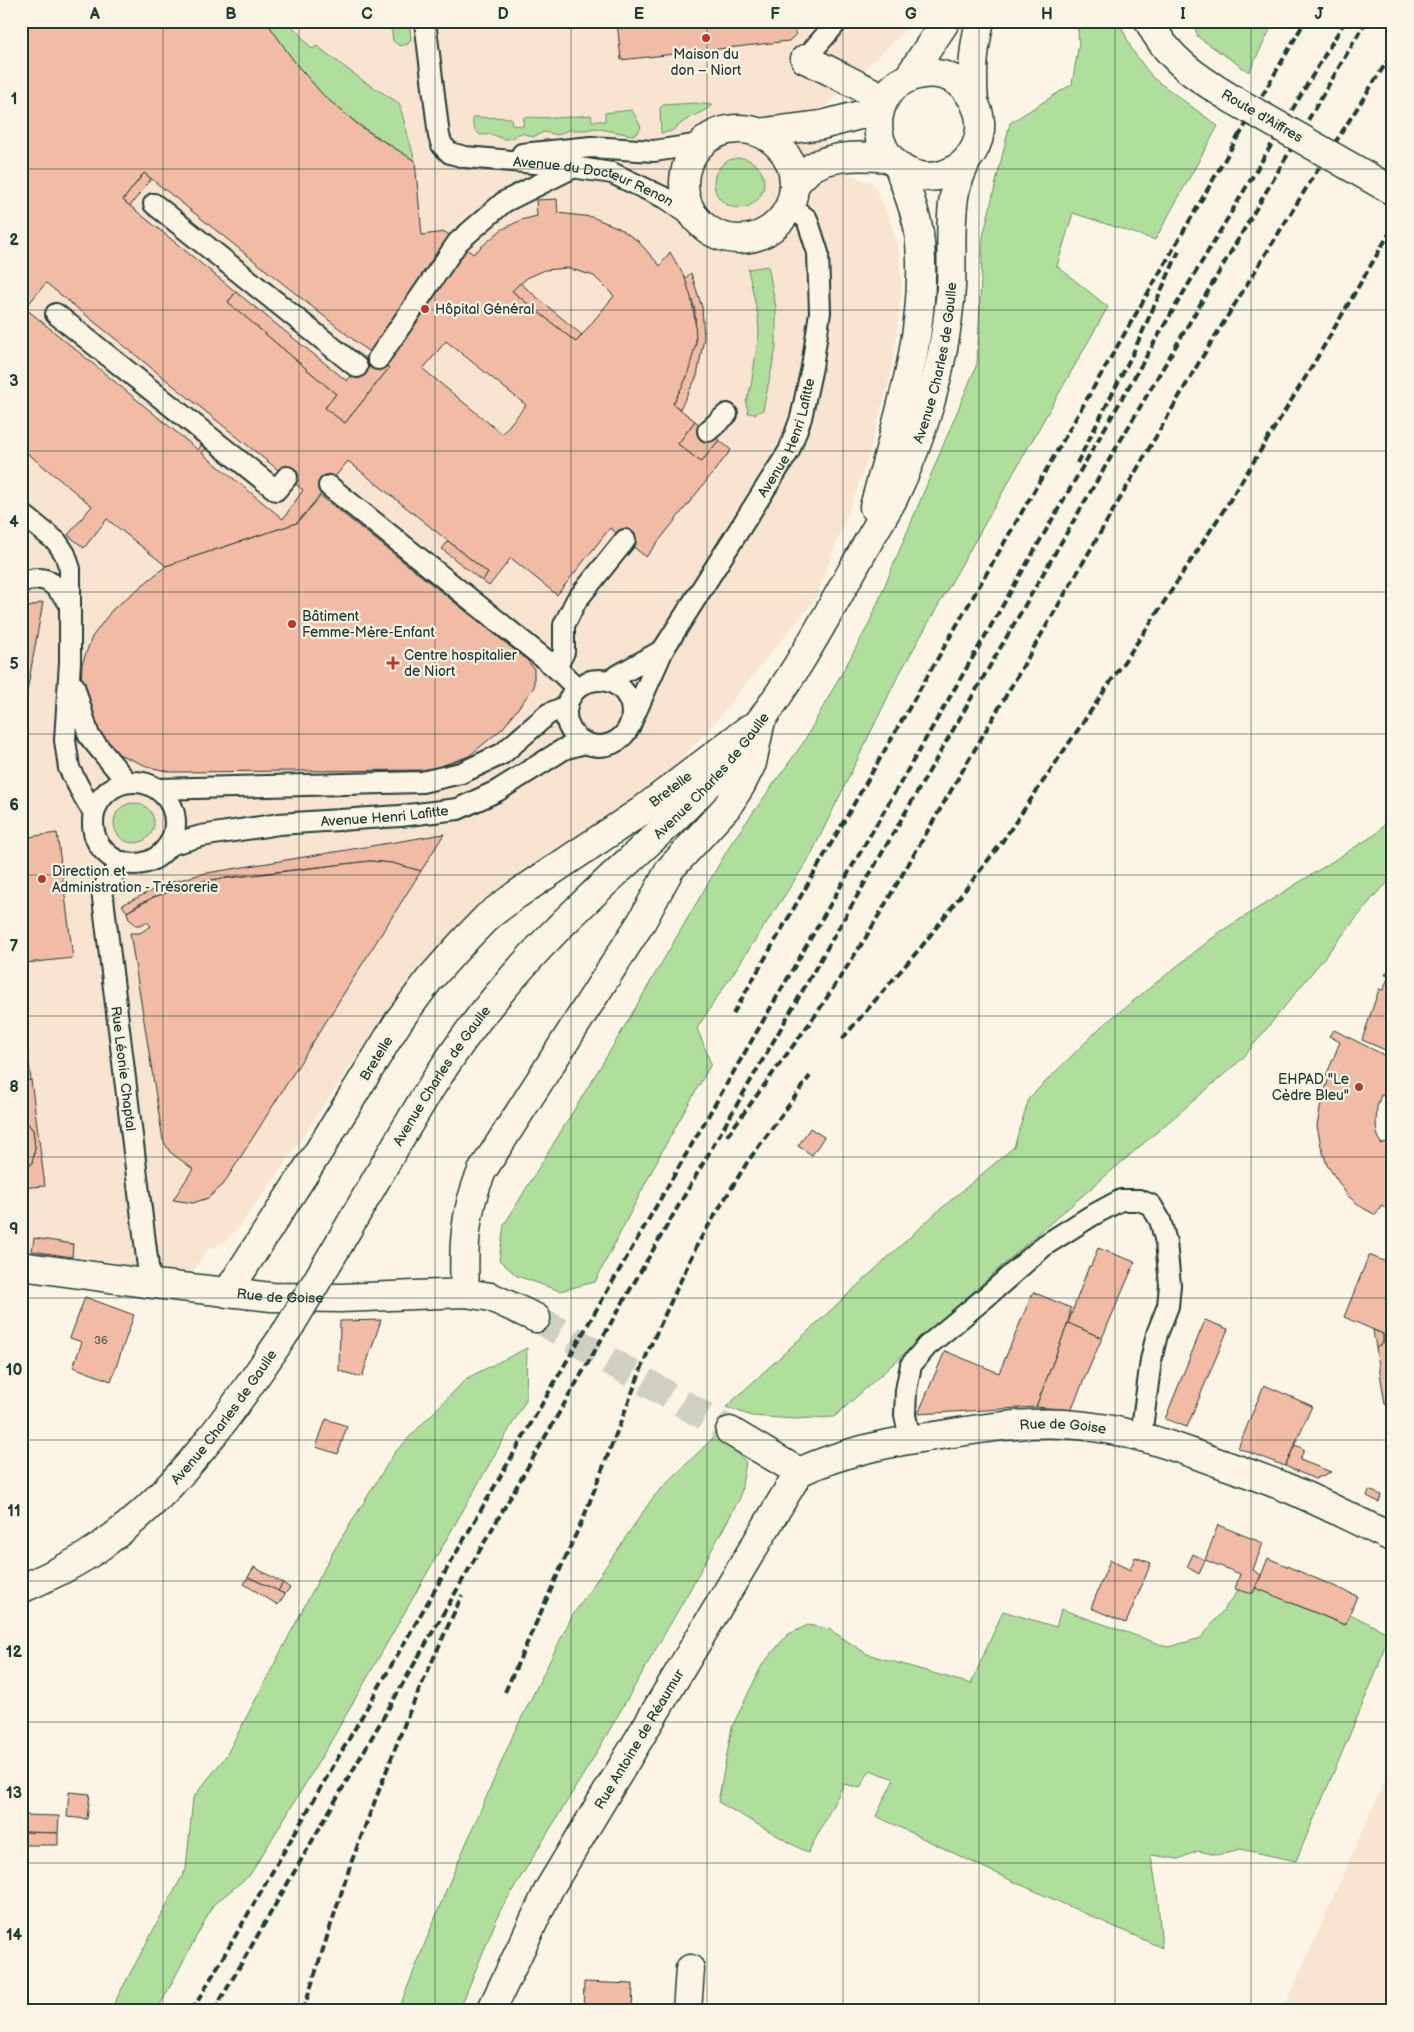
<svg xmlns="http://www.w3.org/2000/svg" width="1414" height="2032" viewBox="0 0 1414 2032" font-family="'Balsamiq Sans',sans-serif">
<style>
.built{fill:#f9e4d2}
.green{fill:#b0de9c;stroke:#688e68}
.building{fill:#f1bba5;stroke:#1f3d34;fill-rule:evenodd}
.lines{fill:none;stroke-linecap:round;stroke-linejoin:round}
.street-tunnel{stroke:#d0d0c2;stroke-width:28;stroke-dasharray:28 14;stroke-linecap:butt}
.lane-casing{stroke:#1f3d34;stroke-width:24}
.street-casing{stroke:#1f3d34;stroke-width:31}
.secondary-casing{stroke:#1f3d34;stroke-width:31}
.lane{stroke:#fcf5e5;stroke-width:20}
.street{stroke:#fcf5e5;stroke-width:28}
.secondary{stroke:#fcf5e5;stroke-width:28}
.rail{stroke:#1f3d34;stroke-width:4;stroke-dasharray:8 4;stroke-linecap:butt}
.secondary-bridge-casing{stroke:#1f3d34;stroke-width:31;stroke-linecap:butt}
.secondary-bridge{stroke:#fcf5e5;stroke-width:28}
.grid{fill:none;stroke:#1f3d34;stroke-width:1;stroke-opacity:0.55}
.poi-dot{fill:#c8321e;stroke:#fcf5e5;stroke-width:2}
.labels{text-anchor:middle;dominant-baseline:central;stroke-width:4.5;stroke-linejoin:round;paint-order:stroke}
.number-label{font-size:11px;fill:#545c50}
.poi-label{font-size:14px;fill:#1f3d34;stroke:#fcf5e5;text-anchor:start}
.street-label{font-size:14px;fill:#1f3d34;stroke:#fcf5e5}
.neatline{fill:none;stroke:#1f3d34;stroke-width:2}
.grid-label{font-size:16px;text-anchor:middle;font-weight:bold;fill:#1f3d34}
</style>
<rect width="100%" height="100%" fill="#fcf5e5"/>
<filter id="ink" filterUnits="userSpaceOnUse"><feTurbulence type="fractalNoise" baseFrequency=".02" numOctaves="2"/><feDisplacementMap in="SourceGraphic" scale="10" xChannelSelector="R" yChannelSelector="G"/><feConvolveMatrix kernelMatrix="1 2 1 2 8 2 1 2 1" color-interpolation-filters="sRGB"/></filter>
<g filter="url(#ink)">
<g class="built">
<path d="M21 21H915L834 99 818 111 831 160 841 171 872 183 889 216 899 251 902 286 895 350 889 381 866 465 816 598 711 727 668 774 651 789 587 834 514 878 456 926 405 989 355 1059 275 1178 239 1227 225 1242 207 1250 191 1274 21 1249Z"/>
<path d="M1393 1762V2011H1283Z"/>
</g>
<g class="green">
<path d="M266 21H288L312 49 317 46 362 80 399 103 415 161C384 141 352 122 325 97 301 75 284 47 266 21Z"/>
<path d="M390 21H409L411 39 408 44 400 46 393 41Z"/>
<path d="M1077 21H1119L1132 50 1153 78 1218 126 1155 240 1073 213 1057 266 1108 307 897 678 810 857 697 1028 711 1064 661 1153 595 1282 560 1291 517 1276 499 1260 504 1225 619 1036 732 842 803 743 868 626 977 364 983 237 1010 123 1072 84 1079 43Z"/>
<path d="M1193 21H1261L1270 30 1249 72 1198 37Z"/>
<path d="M695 103 712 105C703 113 693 115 685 121 674 128 675 132 661 133L660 108 663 105Z"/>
<path d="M632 110 641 127 638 133 632 135 594 128 586 130H568L558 135 544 132 533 137C514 129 521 137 507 139 501 140 497 135 492 135 488 134 484 135 480 135 474 130 472 125 473 117L511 118 512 125 523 126 524 117 557 118 591 115 592 121H605V113Z"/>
<circle cx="739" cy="183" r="25"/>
<path d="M768 266 776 307V348L763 410 754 414 748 413 746 402 751 386 759 333 758 316 748 269Z"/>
<circle cx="134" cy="823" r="20"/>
<path d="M1393 815V878L1375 895 1242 1059 1032 1239 834 1417 794 1419 752 1416 726 1407 937 1212 1014 1147 1029 1098 1103 1025 1220 932 1376 834Z"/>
<path d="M527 1348 526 1400 330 1743 250 1875 213 1905 157 2011H110L186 1869 193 1798 226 1756 334 1550 395 1452 467 1378Z"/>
<path d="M718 1433 746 1462 740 1498 692 1586 594 1757 500 1911 459 2011H398L447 1888 513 1735 572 1616 654 1496Z"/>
<path d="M1256 1588 1344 1625 1350 1614 1388 1633 1378 1668 1296 1861 1240 1849 1217 1855 1198 1851 1178 1859 1151 1855 1157 1891 1162 1948 1008 1879 876 1816 894 1779 870 1770 860 1788 844 1784 808 1853 718 1802 732 1727 762 1665 787 1635 808 1625 829 1629 867 1654 971 1684 1003 1611 1056 1627 1061 1609 1168 1647 1201 1638 1239 1590 1253 1593Z"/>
</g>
<g class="building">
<path d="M21 21H266L296 64 324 96 361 127 415 161 422 235 445 232 473 254 501 230 521 220 537 216 536 200 557 199 558 213 592 217 619 228 638 241 660 266 670 252 685 278 691 295 696 328V343L691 365 684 384 673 404 695 421 678 444 701 462 719 440 731 450 646 557 610 528 557 595 511 558 489 586 482 581 488 573 348 461 297 523 166 566 107 519 84 548 68 535 92 506 21 448ZM144 173 389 368 345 423 325 408 336 394 228 302 236 292 123 200ZM568 268 594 276 614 296 576 342 512 291 527 278 545 270ZM46 283 303 490 283 519 202 453 208 447 202 444 198 450 25 308ZM446 341 526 405 502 434 423 369Z"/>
<path d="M617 21H790L796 34 789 41 621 60Z"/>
<path d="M144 173 151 179 130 206 123 200Z"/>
<path d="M691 273 702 307 704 338 697 376 680 409 673 404 687 377 696 343 695 310 685 278Z"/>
<path d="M520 283 582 335 576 342 512 291Z"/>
<path d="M236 292 347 381 369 352 389 368 345 423 325 408 336 394 228 302Z"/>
<path d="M695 421 719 440 701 462 678 444Z"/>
<path d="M321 496 527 660 534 669V687L503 728 469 756 430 770 171 772 149 767 111 751 99 734 81 688 82 664 92 637 112 610 166 566 297 523Z"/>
<path d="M448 541 488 573 482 581 442 549Z"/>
<path d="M43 602 21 725V610Z"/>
<path d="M57 833 73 958 26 963 24 938H21V838Z"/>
<path d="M444 834 421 871 392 863 370 861 224 878 204 881 170 891 141 903 127 912 122 905 165 884 201 874Z"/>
<path d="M370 861 392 863 421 871 223 1185 208 1198 193 1203 173 1200 193 1169 170 1152 163 1140 130 933H140L151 926 147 922 140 925H136L129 919 127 912 154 897 204 881Z"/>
<path d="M1393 963V1100L1381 1095 1377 1107 1376 1122 1377 1133 1381 1144 1393 1140V1211L1381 1205 1376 1215 1363 1208 1348 1196 1337 1180 1327 1165 1321 1146 1317 1126 1321 1103 1329 1078 1326 1076 1340 1042 1329 1036 1334 1030 1388 1057 1390 1052 1362 1040 1379 989 1383 990 1389 976 1385 975Z"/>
<path d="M21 1031H25L31 1080 21 1081Z"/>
<path d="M31 1080 45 1186 21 1188V1177L32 1163 35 1148 33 1130 21 1115V1081Z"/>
<path d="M21 1115 33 1130 35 1148 32 1163 21 1177Z"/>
<path d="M810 1128 824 1137 812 1155 798 1146Z"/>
<path d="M34 1238 73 1244 72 1257 32 1251Z"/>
<path d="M1098 1248 1135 1262 1102 1338 1068 1323 1089 1266H1091Z"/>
<path d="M1369 1255 1393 1265V1407L1385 1404 1376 1348 1383 1343V1334L1344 1317Z"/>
<path d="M1033 1292 1071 1308 1068 1323 1036 1407 918 1414 945 1351 999 1373Z"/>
<path d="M85 1297 134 1315 111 1381 73 1367 82 1342 70 1338Z"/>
<path d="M381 1320 362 1377 339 1371 340 1321Z"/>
<path d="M1205 1320 1228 1329 1187 1427 1165 1419Z"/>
<path d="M1068 1323 1102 1338 1071 1410 1036 1407Z"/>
<path d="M1373 1330 1383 1334V1343L1376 1348Z"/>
<path d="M1264 1385 1312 1406 1285 1466 1238 1448Z"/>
<path d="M326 1419 347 1426 338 1454 316 1447Z"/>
<path d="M1295 1445 1304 1449 1300 1460 1331 1472 1315 1479 1285 1466Z"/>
<path d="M1369 1490 1381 1495 1379 1502 1367 1496Z"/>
<path d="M1218 1525 1263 1543 1253 1570 1261 1575 1253 1593H1249L1235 1589 1240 1574 1205 1560Z"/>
<path d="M1193 1554 1205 1560 1199 1574 1187 1567Z"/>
<path d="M1135 1557 1151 1563 1126 1623 1091 1608 1110 1560 1130 1570Z"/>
<path d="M1268 1558 1357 1596 1345 1625 1256 1588Z"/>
<path d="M254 1567 283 1583 278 1591 248 1577Z"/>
<path d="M248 1577 285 1594 278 1605 244 1584Z"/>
<path d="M283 1583 290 1588 285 1594 278 1591Z"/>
<path d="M69 1792 90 1794 87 1819 67 1817Z"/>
<path d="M21 1815 59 1816 58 1833 21 1832Z"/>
<path d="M21 1832 58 1833V1845H21Z"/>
<path d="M584 1982 633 1984 632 2011H583Z"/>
</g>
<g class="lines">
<path class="street-tunnel" d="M536 1318 730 1431"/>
<defs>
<g id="lane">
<path id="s1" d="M425 21 439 136 442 145 450 153 465 157 558 165 612 173 667 199 696 220"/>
<path d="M805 59 838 21"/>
<path d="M522 154 591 147 654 151 701 144"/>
<path d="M154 204 357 367"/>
<path d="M56 314 276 490 287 477"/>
<path d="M378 359 458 242 504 202 572 168"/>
<path d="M708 431 727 414"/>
<path d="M329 486 556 668"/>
<path d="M21 513 57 542 65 554 70 569V662L65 740 69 768 83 795 94 813"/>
<path d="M21 583C48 572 53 584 70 603"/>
<circle cx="599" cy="713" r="33"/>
<path d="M608 681 663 650"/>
<path d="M74 686 89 736 127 782"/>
<path d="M577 688 556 668 564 652V625L576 601 625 540"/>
<path id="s2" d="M630 725 663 650 789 451 801 418 812 367 820 312 818 253 807 219 790 206"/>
<circle cx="134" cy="823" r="41"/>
<path d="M158 789 422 782 461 773 502 754 548 714 567 706"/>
<path id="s3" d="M169 845 201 836 279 824 400 816 458 809 497 791 564 749 585 743"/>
<path id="s4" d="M123 862 102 890 150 1283"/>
<path d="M910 1439 905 1415 906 1390 911 1365 927 1346 986 1297 1045 1245 1091 1216 1121 1200H1139L1151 1205 1160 1220 1166 1242 1170 1285 1168 1306 1157 1334 1151 1360 1141 1436"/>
</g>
<g id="street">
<path d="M805 59C832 71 857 86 885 98"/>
<circle cx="739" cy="184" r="55"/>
<path d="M759 133 822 125 879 110"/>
<path d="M794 185C800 179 807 170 814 166 836 154 866 156 889 158"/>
<path id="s5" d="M21 1266 145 1283 272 1297 341 1298 465 1293 491 1297 536 1318"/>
<path id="s6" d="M227 1293 320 1149 400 1019 429 980 461 944 487 917 516 895 640 812 750 728"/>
<path d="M465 1293C463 1249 464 1211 482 1171L642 921 670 869 727 807 741 785 752 763 761 720"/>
<path d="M730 1431 799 1472"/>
<path id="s7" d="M799 1472C845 1451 891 1442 941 1435 982 1428 1024 1422 1065 1424 1119 1427 1169 1444 1219 1463 1243 1471 1267 1480 1290 1489 1325 1504 1359 1522 1393 1538"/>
<path id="s8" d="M491 2011 549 1889 799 1472"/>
<path d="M687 2011 690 1969"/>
</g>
<g id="secondary">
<path d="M1149 21C1166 58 1199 79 1232 99"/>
<path d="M908 78 946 21"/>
<path d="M974 101C968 92 963 84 953 79 929 67 896 76 884 100 861 146 909 195 954 170 973 160 984 136 979 115 978 110 975 105 974 101 973 92 973 82 973 74 973 57 976 38 980 21"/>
<path d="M874 507C898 419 930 325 919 233 917 214 905 186 899 167"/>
<path id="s9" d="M340 1242C389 1159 434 1071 496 997 524 963 555 930 588 899 638 851 691 807 735 754 786 692 823 623 862 553 872 534 884 516 894 497 924 435 943 369 950 300 954 264 948 227 955 191 957 181 963 170 966 161"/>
<path id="s10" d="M21 1589C50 1576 80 1562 105 1543 183 1487 237 1404 290 1326"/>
</g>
</defs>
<use href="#lane" class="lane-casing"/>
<use href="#street" class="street-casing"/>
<use href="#secondary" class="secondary-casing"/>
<use href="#lane" class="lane"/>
<use href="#street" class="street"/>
<use href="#secondary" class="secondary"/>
<g class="rail">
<path d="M1238 138 1305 21"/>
<path d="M1077 463 1132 355 1179 251"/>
<path d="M733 1014 1240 133"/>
<path d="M842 1039 922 946 1002 842 1151 622 1227 505 1310 370 1393 227"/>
<path d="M727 1136 817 1013 865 939 1198 364 1310 182 1393 52"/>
<path d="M505 1692 585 1514 649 1349 698 1243 748 1161 810 1076"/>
<path d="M192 2011 1169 317 1345 21"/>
<path d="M214 2011 1081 508 1366 21"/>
<path d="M303 2011 351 1863 408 1715 462 1595"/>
</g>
<defs>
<g id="secondary-bridge">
<path d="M1232 99 1393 191"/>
<path d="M290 1326 340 1242"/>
</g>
</defs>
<use href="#secondary-bridge" class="secondary-bridge-casing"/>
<use href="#secondary-bridge" class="secondary-bridge"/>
</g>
</g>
<path class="grid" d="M163 21V2011M299 21V2011M435 21V2011M571 21V2011M707 21V2011M843 21V2011M979 21V2011M1115 21V2011M1251 21V2011M21 169H1393M21 310H1393M21 451H1393M21 592H1393M21 734H1393M21 875H1393M21 1016H1393M21 1157H1393M21 1298H1393M21 1440H1393M21 1581H1393M21 1722H1393M21 1863H1393"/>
<g class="poi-dot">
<circle cx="706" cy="38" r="5"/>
<circle cx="425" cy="309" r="5"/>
<circle cx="292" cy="624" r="5"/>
<path d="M390.5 655.5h5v5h5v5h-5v5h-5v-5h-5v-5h5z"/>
<circle cx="42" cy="879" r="5"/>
<circle cx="1359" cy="1087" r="5"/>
</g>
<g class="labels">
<g class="number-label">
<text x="101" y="1340">36</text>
</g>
<g class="poi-label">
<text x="706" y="54" text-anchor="middle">Maison du<tspan x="706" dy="16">don – Niort</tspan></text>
<text x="435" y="309">Hôpital Général</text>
<text x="302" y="616">Bâtiment<tspan x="302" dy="16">Femme-Mère-Enfant</tspan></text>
<text x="404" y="655">Centre hospitalier<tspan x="404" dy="16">de Niort</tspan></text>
<text x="52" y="871">Direction et<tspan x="52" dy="16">Administration - Trésorerie</tspan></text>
<text x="1349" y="1079" text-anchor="end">EHPAD "Le<tspan x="1349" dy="16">Cèdre Bleu"</tspan></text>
</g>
<g class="street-label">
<text transform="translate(1262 116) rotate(30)">Route d'Aiffres</text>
<text stroke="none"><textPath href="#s1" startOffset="284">Avenue du Docteur Renon</textPath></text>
<text stroke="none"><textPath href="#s9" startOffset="1076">Avenue Charles de Gaulle</textPath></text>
<text stroke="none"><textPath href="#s2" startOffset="329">Avenue Henri Lafitte</textPath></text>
<text stroke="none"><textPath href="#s9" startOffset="600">Avenue Charles de Gaulle</textPath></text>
<text stroke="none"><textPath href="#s6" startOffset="682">Bretelle</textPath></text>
<text stroke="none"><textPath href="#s3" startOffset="218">Avenue Henri Lafitte</textPath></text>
<text stroke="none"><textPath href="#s6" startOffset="278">Bretelle</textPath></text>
<text stroke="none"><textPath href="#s4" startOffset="215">Rue Léonie Chaptal</textPath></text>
<text stroke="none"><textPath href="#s9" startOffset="195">Avenue Charles de Gaulle</textPath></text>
<text stroke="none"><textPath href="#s5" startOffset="261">Rue de Goise</textPath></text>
<text stroke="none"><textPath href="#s10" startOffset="270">Avenue Charles de Gaulle</textPath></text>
<text stroke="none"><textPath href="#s7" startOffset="270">Rue de Goise</textPath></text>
<text stroke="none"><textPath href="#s8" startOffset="310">Rue Antoine de Réaumur</textPath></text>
</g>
</g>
<rect width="1414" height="2032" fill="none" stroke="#fcf5e5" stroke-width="55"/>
<rect x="28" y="28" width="1358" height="1976" class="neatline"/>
<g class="grid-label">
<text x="95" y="19">A</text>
<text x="231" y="19">B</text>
<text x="367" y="19">C</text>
<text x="503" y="19">D</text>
<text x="639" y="19">E</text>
<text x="775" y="19">F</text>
<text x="911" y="19">G</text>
<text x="1047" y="19">H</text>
<text x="1183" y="19">I</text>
<text x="1319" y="19">J</text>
<text x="14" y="104">1</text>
<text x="14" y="245">2</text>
<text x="14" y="386">3</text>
<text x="14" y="527">4</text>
<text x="14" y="669">5</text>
<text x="14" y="810">6</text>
<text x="14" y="951">7</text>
<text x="14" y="1092">8</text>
<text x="14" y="1234">9</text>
<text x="14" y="1375">10</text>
<text x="14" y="1516">11</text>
<text x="14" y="1657">12</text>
<text x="14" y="1798">13</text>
<text x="14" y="1940">14</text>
</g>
</svg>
